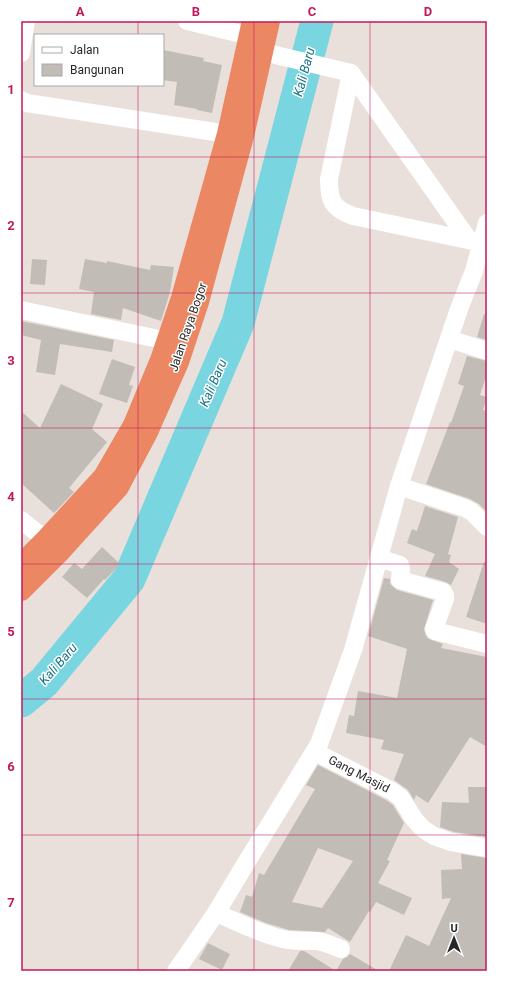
<svg xmlns="http://www.w3.org/2000/svg" width="508" height="992" viewBox="0 0 508 992" font-family="Roboto,sans-serif">
<style>
.lines{fill:none;stroke-linecap:round;stroke-linejoin:round}
.river{stroke:#79d6e0;stroke-width:33}
.building{fill:#c1bcb6;fill-rule:evenodd}
.minor{stroke:#fff;stroke-width:18}
.highway{stroke:#eb8763;stroke-width:22}
.grid{fill:none;stroke:#c2185b;stroke-width:1;stroke-opacity:0.55}
.labels{text-anchor:middle;dominant-baseline:central;stroke-width:3;stroke-linejoin:round;paint-order:stroke}
.street-label{font-size:12px;fill:#282828;stroke:#fff}
.water-label{font-size:13px;font-style:italic;fill:#1c7587;stroke:#fff}
.neatline{fill:none;stroke:#c2185b;stroke-width:1.5}
.grid-label{font-size:13px;text-anchor:middle;font-weight:bold;fill:#c2185b}
</style>
<rect width="100%" height="100%" fill="#e9e0db"/>
<g class="lines">
<path class="river" d="M21 701 44 682 129 579 238 323 317 21"/>
</g>
<g class="building">
<path d="M163 50 204 58 203 61 222 65 212 113 197 110V109L174 105 177 82 163 80Z"/>
<path d="M32 259 47 260 45 285 30 284Z"/>
<path d="M85 259 107 263V261L150 270 151 265 174 267 170 292 161 321 123 308 121 320 91 314 94 292 79 289Z"/>
<path d="M484 314H487V340L477 337Z"/>
<path d="M21 321 114 340 112 352 60 344 55 375 36 372 41 340 21 335Z"/>
<path d="M467 356 487 361V374L480 395 487 397 483 410 487 411V512L479 504 470 499 426 484 450 422 451 423 464 386 458 384Z"/>
<path d="M112 359 135 367 129 385 133 386 127 403 99 394Z"/>
<path d="M61 384 103 404 92 429 107 442 69 488 74 492 54 513 21 483V411L40 428Z"/>
<path d="M425 506 458 517 448 554 451 555 449 562 459 569 451 585 446 582 425 576 435 554 407 543 412 529 417 531Z"/>
<path d="M102 547 120 564 105 580 104 579 87 598 62 577 74 563 82 569Z"/>
<path d="M484 562H487V624L466 617Z"/>
<path d="M384 578 390 579V584L397 590 433 600 424 629 426 636 429 639 443 644 441 648 487 657V747L470 737 428 803 416 795 414 800 408 790 394 780 404 754 381 749 384 740 346 733 349 715 354 716 358 691 397 698 407 649 368 636Z"/>
<path d="M318 765 386 800 393 805 404 823 387 860 390 861 378 883 412 898 404 915 376 902 370 912 369 911 350 942 328 928 325 932 289 930 266 923 240 912 246 895 252 897 259 873 264 875 315 789 306 785ZM318 848 353 861 322 908 292 902Z"/>
<path d="M468 787H487V837L454 832 440 827 442 802 469 803Z"/>
<path d="M461 854 487 858V971H389L406 935 429 946 451 898 442 899 441 870 462 869Z"/>
<path d="M208 943 230 954 222 970 199 959Z"/>
<path d="M300 951H304L336 971 343 959 347 957 350 954 379 971H288Z"/>
</g>
<g class="lines">
<g class="minor">
<path d="M187 21 250 36"/>
<path d="M263 52 351 73 329 179C329 201 332 208 353 216L482 243"/>
<path d="M21 53 26 21"/>
<path d="M351 73 468 239"/>
<path d="M21 100 27 103 228 134"/>
<path d="M21 310 168 341"/>
<path d="M449 339 487 351"/>
<path d="M399 486 465 508 472 512 487 527"/>
<path d="M21 520 46 540"/>
<path d="M379 558 400 565 401 568 400 580 443 592 445 595V599L434 629 435 631 487 644"/>
<path d="M315 752 392 791 401 798 414 819 423 829 434 836 451 842 487 848"/>
<path d="M216 913C238 922 260 934 283 939 295 942 306 940 317 941 325 942 333 946 341 949"/>
<path d="M176 971 216 913 246 863 319 744 353 650 399 486 459 309 474 271 487 223"/>
</g>
<g class="highway">
<path d="M21 565 46 540 104 477 134 425 161 360 182 298 228 134 253 21"/>
<path d="M21 590 58 553 118 487 147 432 178 362 198 302 243 136 269 21"/>
</g>
</g>
<path class="grid" d="M138 21V35M254 21V971M370 21V971M138 85V971M21 157H487M21 293H487M21 428H487M21 564H487M21 699H487M21 835H487"/>
<g class="labels">
<g class="street-label">
<text transform="translate(188 327) rotate(-71)">Jalan Raya Bogor</text>
<text transform="translate(359 774) rotate(27)">Gang Masjid</text>
</g>
<g class="water-label">
<text transform="translate(304 72) rotate(-75)">Kali Baru</text>
<text transform="translate(213 383) rotate(-67)">Kali Baru</text>
<text transform="translate(58 664) rotate(-49)">Kali Baru</text>
</g>
</g>
<rect width="508" height="992" fill="none" stroke="#ffffff" stroke-width="44"/>
<rect x="34" y="34" width="130" height="52" fill="#ffffff" stroke="#a9a9a9"/>
<rect x="42" y="47" width="20" height="6" fill="#ffffff" stroke="#a9a9a9"/>
<text x="70" y="54" font-size="12" fill="#282828">Jalan</text>
<rect x="42" y="64" width="20" height="12" fill="#c1bcb6" stroke="#a9a9a9"/>
<text x="70" y="74" font-size="12" fill="#282828">Bangunan</text>
<g transform="translate(454 938)" stroke="#ffffff" stroke-width="3" paint-order="stroke">
<path d="M0-3L7 15L0 10L-7 15Z" fill="#282828"/>
<text y="-6" font-size="11" font-weight="bold" text-anchor="middle" fill="#282828">U</text>
</g>
<rect x="22" y="22" width="464" height="948" class="neatline"/>
<g class="grid-label">
<text x="80" y="16">A</text>
<text x="196" y="16">B</text>
<text x="312" y="16">C</text>
<text x="428" y="16">D</text>
<text x="11" y="94">1</text>
<text x="11" y="230">2</text>
<text x="11" y="365">3</text>
<text x="11" y="501">4</text>
<text x="11" y="636">5</text>
<text x="11" y="771">6</text>
<text x="11" y="907">7</text>
</g>
</svg>
